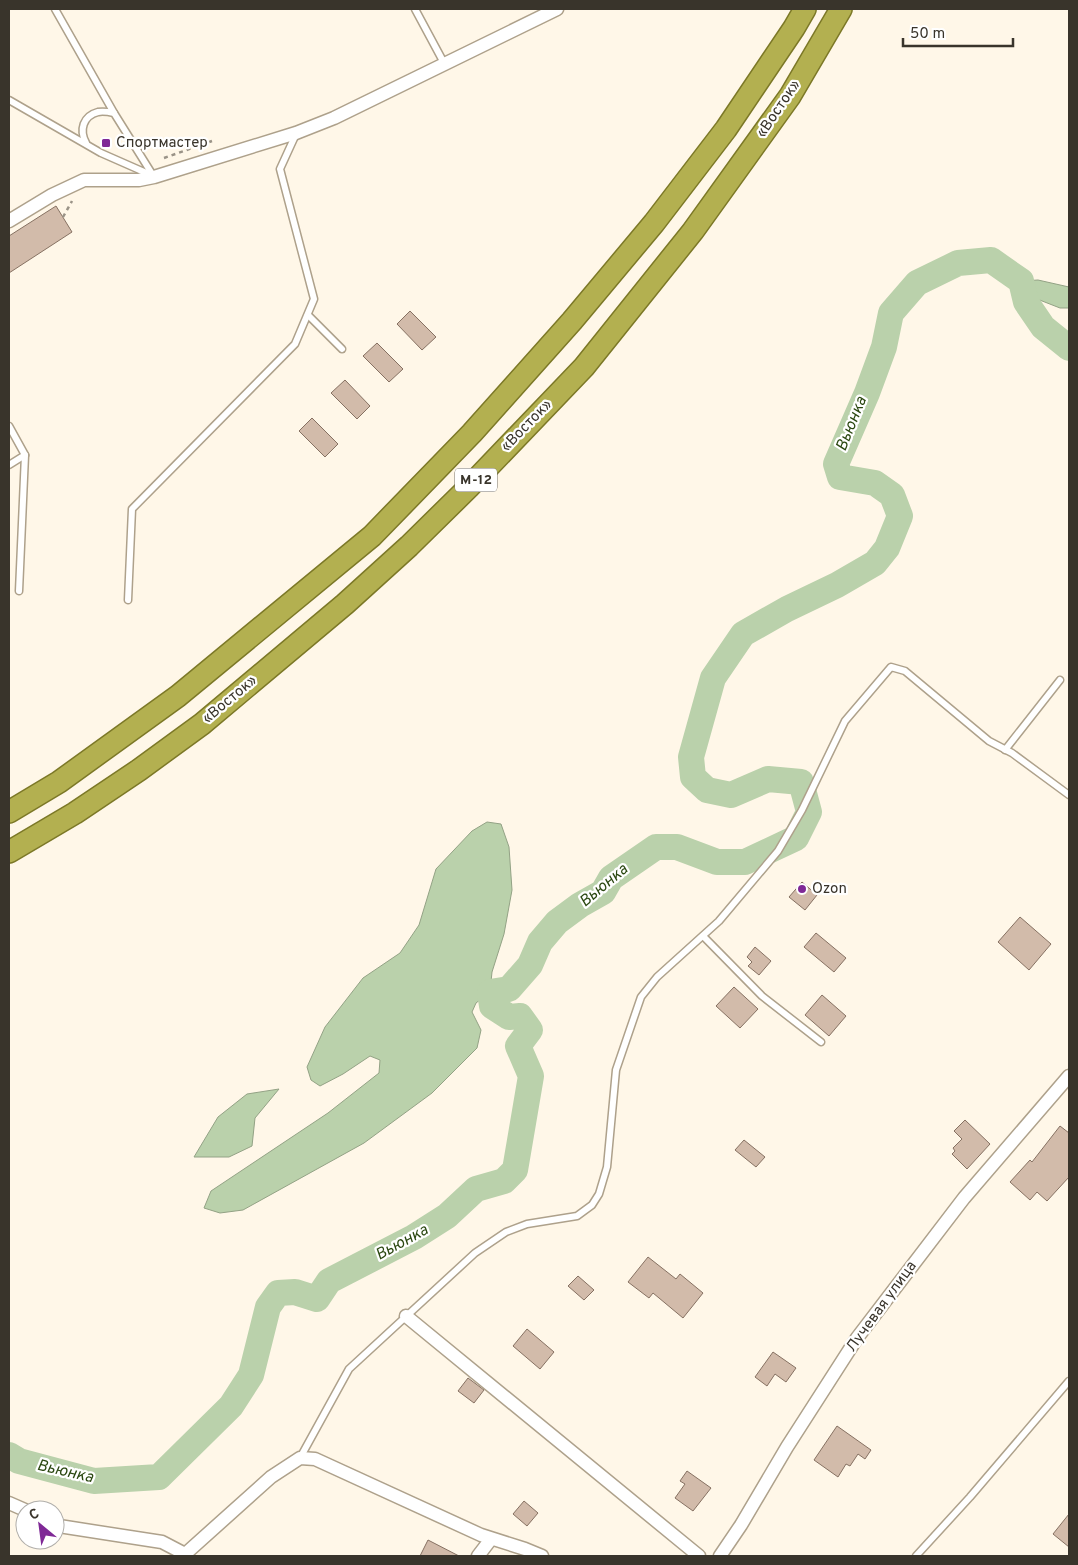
<svg xmlns="http://www.w3.org/2000/svg" width="1078" height="1565" viewBox="0 0 1078 1565" font-family="Overpass,sans-serif">
<style>
.water{fill:#bad1ab;stroke:#93a285}
.lines{fill:none;stroke-linecap:round;stroke-linejoin:round}
.river{stroke:#bad1ab;stroke-width:26}
.building{fill:#d2bbaa;stroke:#867162}
.service-casing{stroke:#aea18b;stroke-width:9}
.minor-casing{stroke:#aea18b;stroke-width:15}
.trunk-casing{stroke:#7c7827;stroke-width:24}
.path{stroke:#9a9387;stroke-width:2.5;stroke-dasharray:4 4;stroke-linecap:butt}
.service{stroke:#fff;stroke-width:6}
.minor{stroke:#fff;stroke-width:12}
.trunk{stroke:#b3b050;stroke-width:21}
.poi-dot{fill:#7f2896;stroke:#fff;stroke-width:2}
.labels{text-anchor:middle;dominant-baseline:central;stroke-width:4.5;stroke-linejoin:round;paint-order:stroke}
.shield{fill:#fff;stroke:#74716b;stroke-width:1}
.shield-label{font-size:14px;font-weight:bold;fill:#39342b}
.street-label{font-size:15px;fill:#39342b;stroke:#fff}
.poi-label{font-size:15px;fill:#39342b;stroke:#fff;text-anchor:start}
.water-label{font-size:16px;font-style:italic;fill:#2a4710;stroke:#fff}
</style>
<rect width="100%" height="100%" fill="#fff7e8"/>
<g class="water">
<path d="M1038 280 1069 287V308H1060L1037 299 1026 302 1021 281Z"/>
<path d="M487 822 501 824 509 847 512 890 504 934 492 972 490 992 476 1003 472 1012 481 1030 477 1048 432 1093 364 1143 243 1210 220 1213 204 1208 211 1191 328 1113 379 1073 380 1060 370 1056 343 1074 320 1086 311 1080 307 1067 325 1027 363 978 400 953 419 925 436 869 472 831Z"/>
<path d="M279 1089 255 1118 252 1146 229 1157H194L218 1117 247 1094Z"/>
</g>
<g class="lines">
<path class="river" d="M9 1455 19 1461 94 1481 159 1477 231 1406 251 1375 268 1307 278 1293 295 1292 317 1299 329 1281 414 1237 447 1216 476 1189 504 1181 515 1170 531 1076 518 1046 530 1030 520 1016 509 1017 492 1006 490 992 509 989 530 965 540 942 557 922 580 905 603 892 611 878 656 847H677L717 862H745L796 838 809 812 801 782 768 779 731 795 707 790 693 777 691 757 713 678 743 634 787 609 837 585 875 563 887 548 900 516 892 495 875 483 840 477 836 464 867 393 884 347 891 313 917 283 958 263 991 260 1021 281 1026 302 1043 327 1069 348"/>
</g>
<g class="building">
<path d="M56 206 72 232 9 273V236Z"/>
<path d="M410 311 436 337 422 350 397 324Z"/>
<path d="M377 343 403 369 389 382 363 356Z"/>
<path d="M345 380 370 406 357 419 331 393Z"/>
<path d="M312 418 338 444 325 457 299 431Z"/>
<path d="M802 882 817 895 805 910 789 897Z"/>
<path d="M1020 917 1051 944 1029 970 998 942Z"/>
<path d="M816 933 846 958 834 972 804 947Z"/>
<path d="M755 947 771 961 759 975 748 966 752 962 747 957Z"/>
<path d="M734 987 758 1009 740 1028 716 1006Z"/>
<path d="M822 995 846 1016 829 1036 805 1015Z"/>
<path d="M965 1120 990 1144 967 1169 952 1154 955 1151 953 1148 962 1139 954 1131Z"/>
<path d="M1060 1126 1069 1133V1177L1047 1201 1037 1192 1030 1200 1010 1182 1030 1160 1032 1162Z"/>
<path d="M744 1140 765 1157 756 1167 735 1150Z"/>
<path d="M648 1257 676 1279 680 1274 703 1293 683 1318 653 1293 649 1298 628 1282Z"/>
<path d="M578 1276 594 1290 584 1300 568 1286Z"/>
<path d="M527 1329 554 1352 540 1369 513 1346Z"/>
<path d="M773 1352 796 1368 786 1382 775 1374 767 1386 755 1377Z"/>
<path d="M468 1378 484 1390 474 1403 458 1391Z"/>
<path d="M837 1426 871 1450 865 1459 858 1454 850 1466 846 1464 838 1477 814 1460Z"/>
<path d="M687 1471 711 1488 693 1511 675 1498 685 1484 680 1481Z"/>
<path d="M524 1501 538 1513 527 1526 513 1514Z"/>
<path d="M1069 1514V1547L1053 1534Z"/>
<path d="M428 1540 459 1556H420Z"/>
</g>
<g class="lines">
<defs>
<g id="service">
<path d="M55 9 114 113"/>
<path d="M415 9 444 63"/>
<path d="M9 100 101 153 151 175"/>
<path d="M86 143C79 130 83 116 98 112 103 111 109 112 114 113L154 177"/>
<path d="M308 315 342 349"/>
<path d="M9 426 25 455 9 465"/>
<path d="M19 591 25 455"/>
<path d="M128 600 132 509 295 344 314 299 280 169 296 134"/>
<path d="M1005 750 1060 680"/>
<path d="M703 936 762 996 821 1042"/>
<path d="M300 1458 349 1369 475 1253 506 1232 527 1224 577 1216 592 1205 599 1194 607 1167 616 1070 641 997 657 977 719 921 778 851 802 810 845 721 891 667 905 671 989 741 1012 753 1069 795"/>
<path d="M916 1556 970 1497 1069 1381"/>
</g>
<g id="minor">
<path d="M9 221 52 195 84 180H139L154 177 296 133 334 118 557 9"/>
<path d="M406 1316 699 1556"/>
<path d="M9 1503 25 1510"/>
<path d="M55 1524 59 1526 162 1542 185 1554"/>
<path d="M183 1556 271 1477 300 1458 315 1459 481 1535 525 1549 542 1556"/>
<path d="M478 1556 491 1539"/>
<path d="M720 1556 741 1525 787 1447 857 1338 964 1198 1069 1076"/>
</g>
<g id="trunk">
<path d="M9 812 59 782 178 696 372 536 472 433 572 321 654 223 726 129 794 28 805 9"/>
<path d="M9 852 75 813 139 770 202 724 345 604 409 546 469 487 584 367 693 231 790 96 841 9"/>
</g>
</defs>
<use href="#service" class="service-casing"/>
<use href="#minor" class="minor-casing"/>
<use href="#trunk" class="trunk-casing"/>
<g class="path">
<path d="M164 158 212 141"/>
<path d="M63 217 72 201"/>
</g>
<use href="#service" class="service"/>
<use href="#minor" class="minor"/>
<use href="#trunk" class="trunk"/>
</g>
<g class="poi-dot">
<rect x="101" y="138" width="10" height="10" rx="2.5"/>
<circle cx="802" cy="889" r="5"/>
</g>
<g class="labels">
<rect class="shield" x="455" y="468.5" width="42" height="23" rx="4"/>
<g class="shield-label">
<text x="476" y="480">М-12</text>
</g>
<g class="street-label">
<text transform="translate(779 109) rotate(-56)">«Восток»</text>
<text transform="translate(527 426) rotate(-46)">«Восток»</text>
<text transform="translate(230 700) rotate(-40)">«Восток»</text>
<text transform="translate(882 1307) rotate(-54)">Лучевая улица</text>
</g>
<g class="poi-label">
<text x="116" y="143">Спортмастер</text>
<text x="812" y="889">Ozon</text>
</g>
<g class="water-label">
<text transform="translate(852 424) rotate(-68)">Вьюнка</text>
<text transform="translate(604 886) rotate(-40)">Вьюнка</text>
<text transform="translate(402 1243) rotate(-29)">Вьюнка</text>
<text transform="translate(65 1472) rotate(13)">Вьюнка</text>
</g>
</g>
<rect width="1078" height="1565" fill="none" stroke="#39342b" stroke-width="20"/>
<g transform="translate(40 1525) rotate(331)"><circle r="24" fill="#ffffff" stroke="#b0aeaa"/>
<path d="M0-4L9 19L0 12L-9 19Z" fill="#7f2896"/>
<text y="-8" font-size="14" font-weight="bold" text-anchor="middle" fill="#39342b">С</text>
</g>
<path d="M903 38v8h110v-8" fill="none" stroke="#39342b" stroke-width="2.5"/>
<text x="910" y="38" font-size="15" fill="#39342b" stroke="#ffffff" stroke-width="4" paint-order="stroke">50 m</text>
</svg>
